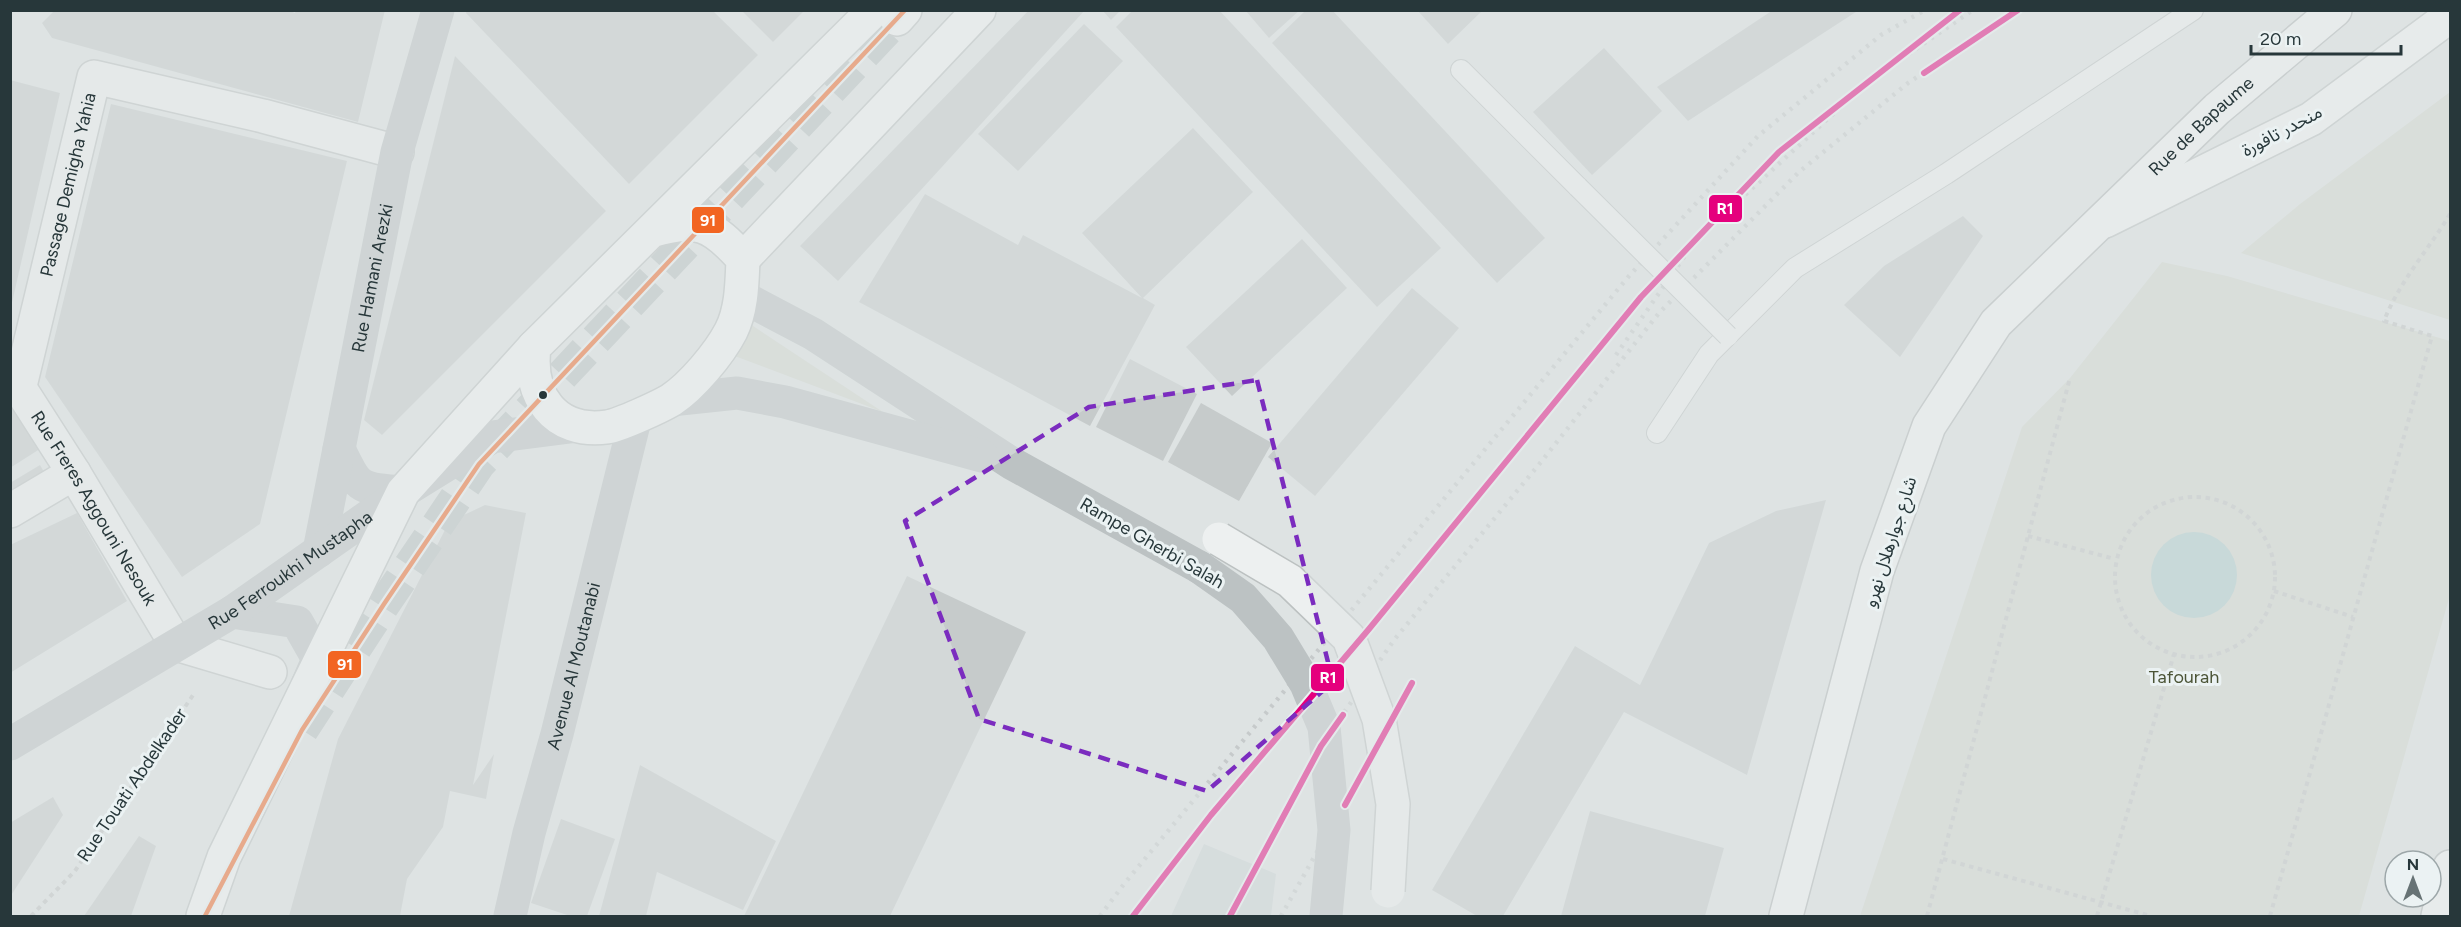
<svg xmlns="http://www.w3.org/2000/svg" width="2461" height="927" viewBox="0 0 2461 927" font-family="Figtree,'Noto Sans Arabic',sans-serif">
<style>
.built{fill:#cdd4d6}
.green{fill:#d3d7cf}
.water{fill:#aecccc}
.building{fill:#c6cbcb}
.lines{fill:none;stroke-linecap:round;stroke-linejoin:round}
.primary-tunnel{stroke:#b9c1c1;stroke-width:33;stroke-dasharray:33 16;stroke-linecap:butt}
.lane-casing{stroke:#bcc1c1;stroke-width:22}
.street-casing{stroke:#bcc1c1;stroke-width:36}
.primary-casing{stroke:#bbc0c0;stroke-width:36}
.highway-casing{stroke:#b1b6b7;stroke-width:36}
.path{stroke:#c0c4c4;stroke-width:4;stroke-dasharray:4.5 4.5;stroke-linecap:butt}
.lane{stroke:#edf0f0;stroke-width:20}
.street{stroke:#edf0f0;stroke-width:33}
.secondary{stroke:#bcc2c3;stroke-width:33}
.primary{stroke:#f2f4f4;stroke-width:33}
.highway{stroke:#f2f4f4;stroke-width:33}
.rail{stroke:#c6cacb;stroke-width:4.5;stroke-dasharray:3 6;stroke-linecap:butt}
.lane-bridge-casing{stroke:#bcc1c1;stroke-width:22;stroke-linecap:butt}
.street-bridge-casing{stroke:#bcc1c1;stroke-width:36;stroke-linecap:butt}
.lane-bridge{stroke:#edf0f0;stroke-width:20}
.street-bridge{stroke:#edf0f0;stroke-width:33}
.secondary-bridge{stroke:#bcc2c3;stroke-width:33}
.bus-1-casing{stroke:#ebf2f3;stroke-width:9}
.bus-1{stroke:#f26522;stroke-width:4.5}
.rail-1-casing{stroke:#ebf2f3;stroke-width:10}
.rail-1{stroke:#e5007d;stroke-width:6}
.marked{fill:none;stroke:#7b2cbf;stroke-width:4.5;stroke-dasharray:12 8;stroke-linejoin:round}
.bus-dot{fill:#27373a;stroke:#ebf2f3;stroke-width:2}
.labels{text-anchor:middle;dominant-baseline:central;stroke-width:6;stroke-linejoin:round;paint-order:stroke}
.street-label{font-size:18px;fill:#27373a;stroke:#ebf2f3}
.park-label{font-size:18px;fill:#4b5436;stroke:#ebf2f3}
.line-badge{stroke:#ebf2f3;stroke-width:2}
.badge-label{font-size:16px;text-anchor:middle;font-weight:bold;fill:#fff}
</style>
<rect width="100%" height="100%" fill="#dee3e3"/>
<path class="built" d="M1204 844 1276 874 1271 916H1171Z"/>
<g class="green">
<path d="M2450 92V320L2241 253 2300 204Z"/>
<path d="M2162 262 2227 276 2450 341V595L2359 916H1860L2022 427 2070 378Z"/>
<path d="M747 322 883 412 724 352Z"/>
</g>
<circle class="water" cx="2194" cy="575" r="43"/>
<g class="building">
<path d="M55 10H287L295 13 296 10H385L358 122 52 38 42 23Z"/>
<path d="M467 10H712L758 55 629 184 466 13Z"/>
<path d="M741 10H805L773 42Z"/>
<path d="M1029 10H1085L838 281 800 246Z"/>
<path d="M1102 10H1121L1111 20Z"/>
<path d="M1133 10H1219L1441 248 1377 307 1116 27Z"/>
<path d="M1245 10H1300L1269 38Z"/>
<path d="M1306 10H1332L1545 238 1497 283 1272 43Z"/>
<path d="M1417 10H1483L1448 44Z"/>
<path d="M1773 10H1859L1688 121 1657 87Z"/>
<path d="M1084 24 1123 61 1018 171 978 134Z"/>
<path d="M1604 48 1662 111 1592 175 1533 112Z"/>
<path d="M455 56 606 211 382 435 364 420Z"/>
<path d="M10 80 60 93 11 307H10Z"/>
<path d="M111 104 347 161 260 524 182 577 45 377Z"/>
<path d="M1193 128 1253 192 1143 298 1155 305 1090 426 859 302 925 194 1018 245 1023 235 1142 298 1082 233Z"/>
<path d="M1963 216 1983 236 1900 357 1844 305 1884 266Z"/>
<path d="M1302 239 1347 288 1232 396 1186 347Z"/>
<path d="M1412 288 1459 328 1315 496 1268 457Z"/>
<path d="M1130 359 1197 394 1163 461 1096 427Z"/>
<path d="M1201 403 1272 443 1239 501 1168 462Z"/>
<path d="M10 406 43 447 10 468Z"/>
<path d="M40 465 54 489 10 515V483Z"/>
<path d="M1826 500 1747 775 1624 712 1503 916H1477L1432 890 1575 646 1640 685 1709 543 1776 511Z"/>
<path d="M485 505 526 513 473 785 494 754 486 799 450 791 443 827 407 879 400 916H289L338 739 449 522Z"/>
<path d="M77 513 127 601 10 673V545Z"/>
<path d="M907 576 1026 632 890 916H744Z"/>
<path d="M640 765 776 841 743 910 657 872 646 916H599Z"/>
<path d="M53 797 63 815 10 897V823Z"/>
<path d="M1590 811 1724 848 1705 916H1561Z"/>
<path d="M561 819 615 839 587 916H570L531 903Z"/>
<path d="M139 836 156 846 131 916H84Z"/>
</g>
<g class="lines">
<path class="primary-tunnel" d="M302 730 384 604 479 464 897 19"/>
<defs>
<g id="lane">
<path d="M1461 70 1578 187"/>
<path d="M1657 433 1709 354 1795 268 1946 174 2193 10"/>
</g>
<g id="street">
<path id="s1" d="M10 373 74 473 176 644 270 672"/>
<path id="s2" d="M20 386 94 77 263 116 397 152"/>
<path d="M10 511 74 473"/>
</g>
<g id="primary">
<path d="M897 19 905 10"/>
<path d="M2105 221 2311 119 2450 16"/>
<path d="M651 231C697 217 712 224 743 259 742 283 742 309 731 331 719 354 692 386 671 400 659 407 620 425 607 427 554 434 528 395 534 347L874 10"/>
<path d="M743 259 979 10"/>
<path d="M203 916 224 857 403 492 534 347"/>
</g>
<g id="highway">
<path id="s6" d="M1786 916 1877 571 1929 426 1996 323 2217 109 2335 10"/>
<path d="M2438 916 2450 867"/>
</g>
</defs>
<use href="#lane" class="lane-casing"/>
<use href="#street" class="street-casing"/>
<use href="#primary" class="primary-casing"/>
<use href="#highway" class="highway-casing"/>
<g class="path">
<circle cx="2195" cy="577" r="80"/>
<path d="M2028 536 2115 559"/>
<path d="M2274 591 2353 617"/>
<path d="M1943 859 2151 916"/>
<path d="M31 916 75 871 193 695"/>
<path d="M1927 916 2070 378"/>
<path d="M2097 916 2174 654"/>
<path d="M2270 916 2432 336 2384 321C2399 282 2429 249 2450 214"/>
</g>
<use href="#lane" class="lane"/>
<use href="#street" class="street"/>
<g class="secondary">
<path d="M741 296 813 334 1011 463 1199 567"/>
<path d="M671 400 737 393 785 402 982 456"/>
<path d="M339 449C359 490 358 488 403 492"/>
<path id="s3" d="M319 551 397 152 438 10"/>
<path d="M232 612 297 622 318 659 307 685"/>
<path id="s4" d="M10 744 232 612 403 492 492 437 578 426"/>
<path id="s5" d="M510 916 529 833 557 734 636 416"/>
</g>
<use href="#primary" class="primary"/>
<use href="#highway" class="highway"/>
<g class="rail">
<path d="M1616 355 1696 240 1869 81 1973 10"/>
<path d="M1100 916 1124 884 1629 276 1758 136 1881 35 1925 10"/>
<path d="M1230 916 1321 746 1394 640 1541 462 1659 313 1799 172 1908 83 2018 10"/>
<path d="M1281 916 1412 683"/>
</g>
<defs>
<path id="lane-bridge" d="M1578 187 1728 336"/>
<path id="street-bridge" d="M1219 539 1290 581 1349 638 1379 719 1393 804 1388 891"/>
</defs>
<use href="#lane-bridge" class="lane-bridge-casing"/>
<use href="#street-bridge" class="street-bridge-casing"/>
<use href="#lane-bridge" class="lane-bridge"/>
<use href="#street-bridge" class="street-bridge"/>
<path class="secondary-bridge" d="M1199 567 1243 598 1278 638 1306 684 1324 727 1334 830 1326 916"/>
<defs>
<path id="bus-1" d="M205 916 302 730 384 604 479 464 905 10"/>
</defs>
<use href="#bus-1" class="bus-1-casing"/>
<use href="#bus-1" class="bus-1"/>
<defs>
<g id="rail-1">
<path d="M1924 73 2018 10"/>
<path d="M1345 805 1412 683"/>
<path d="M1133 916 1211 815 1369 629 1641 297 1779 152 1960 10"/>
<path d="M1230 916 1321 746 1343 715"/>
</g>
</defs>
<use href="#rail-1" class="rail-1-casing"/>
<use href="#rail-1" class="rail-1"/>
</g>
<path d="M0 0H2461V927H0ZM1257 380 1333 682 1207 791 979 719 905 521 1089 407Z" fill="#dee3e3" fill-opacity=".55" fill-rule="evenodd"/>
<path class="marked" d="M1257 380 1333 682 1207 791 979 719 905 521 1089 407Z"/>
<circle class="bus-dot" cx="543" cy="395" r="5"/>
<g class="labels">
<g class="street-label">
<text stroke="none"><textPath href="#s6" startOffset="918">Rue de Bapaume</textPath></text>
<text transform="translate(2282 131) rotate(-28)">منحدر تافورة</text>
<text stroke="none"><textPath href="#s2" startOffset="207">Passage Demigha Yahia</textPath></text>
<text stroke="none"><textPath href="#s3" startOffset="278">Rue Hamani Arezki</textPath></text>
<text stroke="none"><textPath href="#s1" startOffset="159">Rue Freres Aggouni Nesouk</textPath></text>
<text transform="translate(1890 542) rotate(-72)">شارع جوارهلال نهرو</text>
<text transform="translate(1152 543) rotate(30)">Rampe Gherbi Salah</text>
<text stroke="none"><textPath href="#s4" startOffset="330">Rue Ferroukhi Mustapha</textPath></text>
<text stroke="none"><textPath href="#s5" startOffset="258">Avenue Al Moutanabi</textPath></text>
<text transform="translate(132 785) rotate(-56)">Rue Touati Abdelkader</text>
</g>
<g class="park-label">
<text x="2184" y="677">Tafourah</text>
</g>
</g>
<g class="line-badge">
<rect x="1708" y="194" width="35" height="29" rx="6" fill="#e5007d"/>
<rect x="691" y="206" width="34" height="28" rx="6" fill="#f26522"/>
<rect x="327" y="650" width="35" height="29" rx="6" fill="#f26522"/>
<rect x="1310" y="663" width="35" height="29" rx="6" fill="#e5007d"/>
</g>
<g class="badge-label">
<text x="1725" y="214">R1</text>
<text x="708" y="226">91</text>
<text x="345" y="670">91</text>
<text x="1328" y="683">R1</text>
</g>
<rect width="2461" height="927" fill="none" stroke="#27373a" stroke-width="24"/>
<g transform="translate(2413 879)"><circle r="28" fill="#ebf2f3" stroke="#9da7a9" stroke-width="1.5"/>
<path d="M0-4.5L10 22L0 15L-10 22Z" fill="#677375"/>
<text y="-9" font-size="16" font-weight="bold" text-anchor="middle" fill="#27373a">N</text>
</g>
<path d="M2251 45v9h150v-9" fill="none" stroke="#27373a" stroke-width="3"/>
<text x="2260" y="45" font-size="18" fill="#27373a" stroke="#ebf2f3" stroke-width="4.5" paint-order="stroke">20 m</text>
</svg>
